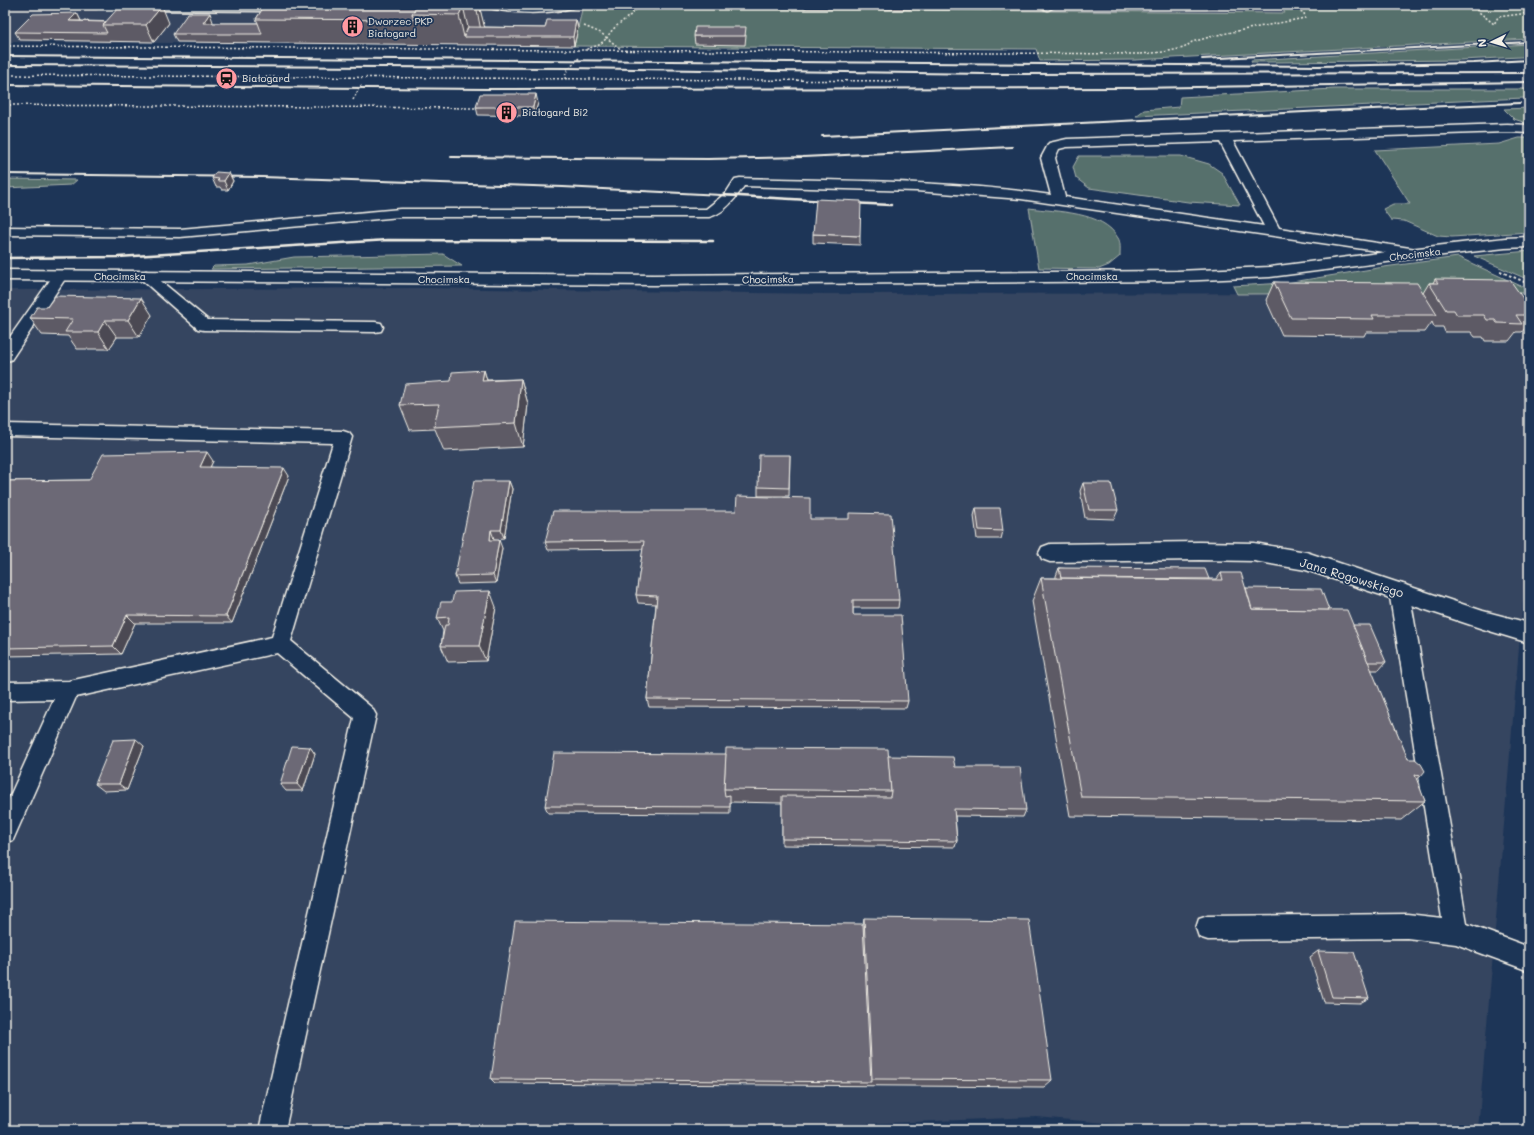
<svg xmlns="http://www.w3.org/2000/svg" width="1534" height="1135" viewBox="0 0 1534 1135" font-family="Mali,sans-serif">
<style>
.built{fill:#354560}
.green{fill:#57706c;stroke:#a6b0aa}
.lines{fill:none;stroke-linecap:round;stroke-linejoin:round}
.service-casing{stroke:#f4f1e8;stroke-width:3}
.minor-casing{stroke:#f4f1e8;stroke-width:3}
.path-far1{stroke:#f4f1e8;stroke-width:1.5;stroke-dasharray:2 2;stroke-linecap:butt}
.path{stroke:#f4f1e8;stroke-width:2;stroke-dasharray:2.5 2.5;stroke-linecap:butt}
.service{fill:#1d3557;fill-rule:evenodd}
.minor{fill:#1d3557;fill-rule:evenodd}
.rail-far1{stroke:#f4f1e8;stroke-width:2}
.rail{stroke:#f4f1e8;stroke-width:2.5}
.wall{fill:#5d5a65;stroke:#f4f1e8}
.shaded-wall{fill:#4c4a53;stroke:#f4f1e8}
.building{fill:#6c6976;stroke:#f4f1e8}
.labels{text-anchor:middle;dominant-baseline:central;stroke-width:3.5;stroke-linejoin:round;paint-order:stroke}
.far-poi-label{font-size:10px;fill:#f4f1e8;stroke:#1d3557;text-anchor:start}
.far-street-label{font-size:10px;fill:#f4f1e8;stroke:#1d3557}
.street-label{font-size:12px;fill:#f4f1e8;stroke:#1d3557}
</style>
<rect width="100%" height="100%" fill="#1d3557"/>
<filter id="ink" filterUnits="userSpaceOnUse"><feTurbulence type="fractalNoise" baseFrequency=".025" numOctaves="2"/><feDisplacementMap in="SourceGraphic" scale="8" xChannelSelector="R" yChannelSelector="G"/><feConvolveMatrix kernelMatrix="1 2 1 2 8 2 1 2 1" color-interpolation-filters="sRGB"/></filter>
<g filter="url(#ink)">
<g class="built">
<path d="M5 5H101L97 11 259 12H273L284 6 582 9 574 46 338 44 5 42Z"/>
<path d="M1007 5H1280L1285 13 1009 11Z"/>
<path d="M417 288 826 294 1527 293 1529 295V530L1478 1130H1189L1036 1117 712 1130H5V290Z"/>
</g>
<g class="green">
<path d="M583 5H720V8L1285 13 1280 5H1529V39L1135 60 1040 61 1036 49 574 46Z"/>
<path d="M1529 44V57H1520L1461 60 1279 62H1252L1251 60Z"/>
<path d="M1334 89H1529V102L1524 98 1136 116 1144 110 1179 107 1180 97Z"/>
<path d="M1529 108V124L1514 119 1504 109Z"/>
<path d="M1519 138H1529V232L1452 237 1438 236 1404 221 1391 220 1383 209 1393 204H1410L1375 150 1499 144Z"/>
<path d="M1079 156H1181L1209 164 1222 173 1240 205 1188 202 1089 188 1076 178 1073 167Z"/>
<path d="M5 179 77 180 71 185 5 188Z"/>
<path d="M1029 208C1057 212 1103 211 1118 238 1121 242 1120 251 1120 256L1109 265 1099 269 1039 268Z"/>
<path d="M1529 251V280L1474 256Z"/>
<path d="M443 254 462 266 211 269 214 266 248 265 294 257Z"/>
<path d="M1458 257 1523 287 1527 293 1237 294 1233 286 1286 283 1384 267Z"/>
</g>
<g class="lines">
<defs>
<g id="service">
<path d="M123 5H283L281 7 263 11 136 10 125 7Z"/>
<path d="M483 5H577L575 7C547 15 513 14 485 7Z"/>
<path d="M1042 5H1054V7L1048 10 1044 9Z"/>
<path d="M1507 124 1529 125V133L1507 132 1233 141 1279 228 1423 250 1425 253 1423 256 1418 257 1021 199 916 191 744 186C736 198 724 214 709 217H400L180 237 5 235V227L180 229 400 209H706L726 193 735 179 740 178C844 181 948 180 1051 195L1041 158 1049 143 1067 139ZM1220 142 1264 226 1065 197 1055 158 1059 149 1067 147Z"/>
<path d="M60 271 65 273 67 276 11 360 5 361V344L55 273Z"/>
<path d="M146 271 151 273 208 320 375 322 381 323 383 327 381 331 375 332 204 330 198 329 141 279 139 276 141 273Z"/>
<path d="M5 424 343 431 349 433 352 437 291 641 372 708 376 715 285 1130H259L354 718 277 653 76 697 13 840 5 843V807L54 699 5 700V682L69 681 272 637 333 443 5 436Z"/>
<path d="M1399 583 1406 585 1409 591 1467 924 1529 947V971L1456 944 1407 938 1208 940 1199 937 1196 928 1199 919 1208 916 1407 914 1442 918 1389 591 1392 585Z"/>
</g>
<g id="minor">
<path d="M1529 237V247L1505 248 1418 258 1270 277 1177 281 654 285 5 280V270L654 275 1177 271 1270 267 1418 248 1505 238Z"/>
<path d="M1199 542 1254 543 1306 552 1483 611 1529 623V643L1483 629 1306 570 1254 561 1199 560 1050 562 1042 559 1039 553 1042 547 1050 544Z"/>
</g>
</defs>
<use href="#service" class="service-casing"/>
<use href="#minor" class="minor-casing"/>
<g class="path-far1">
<path d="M1470 5 1494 24 1498 17 1529 13"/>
<path d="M584 26 601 33 607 38 599 45 584 50"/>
<path d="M5 46 1140 54 1164 52 1184 48 1192 42 1217 35 1305 18 1304 13 1296 9 1261 5"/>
<path d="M623 51 607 38C614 23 631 19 639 5"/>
<path d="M5 75 898 81"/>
<path d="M565 79 566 72 579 58"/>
<path d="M353 100 361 85"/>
<path d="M5 105 478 108"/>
</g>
<path class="path" d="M1500 271 1529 284"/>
<use href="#service" class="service"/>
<use href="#minor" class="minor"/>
<g class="rail-far1">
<path d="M5 56 1318 66 1474 63 1529 60"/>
<path d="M1202 59 1529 42"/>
<path d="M5 65 569 68 985 74 1529 73"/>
<path d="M5 85 486 89 1134 88 1529 82"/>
<path d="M822 136 1324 111 1520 103"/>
<path d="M451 157 708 159 803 157 1012 147"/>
<path d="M5 174 262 177 563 187 741 196"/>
</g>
<g class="rail">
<path d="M722 195 826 201"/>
<path d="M850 203 891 205"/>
<path d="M5 258 118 257 388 240 713 241"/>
</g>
</g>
<g class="wall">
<path d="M265 5H479L484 27 545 28 576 20 578 28 574 46 177 42 173 34 213 22 212 23H258L256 19Z"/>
<path d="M720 5H992L991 10 720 8Z"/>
<path d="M1063 5H1248L1247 8 1064 7Z"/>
<path d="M77 13 81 21 169 23 154 42 20 40 15 32Z"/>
<path d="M746 35 745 45 695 44 694 36Z"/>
<path d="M538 103 534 116 478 115 476 107Z"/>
<path d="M229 173 233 181 228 190H222L220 187H216L212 178Z"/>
<path d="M813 234 860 236V245L813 243Z"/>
<path d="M1435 279 1529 307V323L1522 332H1516L1509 341H1485L1483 337H1475L1471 332H1445L1443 327H1434L1432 322 1425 332H1366L1364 336 1282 335 1266 300 1274 282 1423 293 1429 283H1433Z"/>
<path d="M152 315 139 337H117L109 349H77L68 336 42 335 30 318Z"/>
<path d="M484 370 487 380 521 379 528 404 523 447 444 451 435 429 410 430 400 405 451 381Z"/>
<path d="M790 455 789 496H758V487Z"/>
<path d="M213 461 210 467 289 476 232 623H135L121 654 5 656V481L89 480Z"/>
<path d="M509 481 512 489 504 538 494 539V540L502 548 496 583 458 584 455 576Z"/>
<path d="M1083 483 1118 510 1114 519 1085 518 1080 491Z"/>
<path d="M976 508 1003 531 1001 539H977L974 516Z"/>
<path d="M810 519 899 600 898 608H853V615L908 701 906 708 649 707 647 699 656 604 638 603 636 595 643 549 548 550 545 542Z"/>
<path d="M1059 568 1209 579H1217L1221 573 1246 588 1329 610 1353 625 1386 662 1379 670H1371L1408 759 1421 776 1416 780 1425 801 1401 820 1070 816 1032 601 1041 578H1056V576Z"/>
<path d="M496 607 486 661 448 662 441 646 443 631 437 618Z"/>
<path d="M144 746 127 790 104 791 95 784Z"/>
<path d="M310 747 315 754 303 791H286L280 784Z"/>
<path d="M888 756 955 767 1026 810 1023 817 955 816 957 841 955 847 782 845V803L730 802V814L548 813 545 806Z"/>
<path d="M864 918 1052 1080 1044 1087 495 1083 491 1079 863 924Z"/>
<path d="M1318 951 1369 998 1360 1003 1324 1002 1310 957Z"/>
</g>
<g class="shaded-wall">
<path d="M476 5H479L485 29 482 36Z"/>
<path d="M162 6 169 23 154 42 146 25Z"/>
<path d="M463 6 470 36 464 37 459 15Z"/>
<path d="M77 13 81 21H69Z"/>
<path d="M210 13 213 22 206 31 203 23Z"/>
<path d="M576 20 578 28 574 46 573 37Z"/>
<path d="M536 94 538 103 534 116 533 107Z"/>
<path d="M229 173 233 181 228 190 224 181Z"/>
<path d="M5 288 9 293 5 299Z"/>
<path d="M141 298 152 315 139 337 128 320Z"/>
<path d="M105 320 117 337 109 349 98 332Z"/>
<path d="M484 370 491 395 482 381Z"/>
<path d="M521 379 528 404 523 447 516 423Z"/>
<path d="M207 452 213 461 206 476 200 467Z"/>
<path d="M284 468 289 476 232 623 226 616Z"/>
<path d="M509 481 512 489 504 538 501 530Z"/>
<path d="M491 530 494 539 493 548 490 540Z"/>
<path d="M499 540 502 548 496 583 493 575Z"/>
<path d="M490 591 496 607 486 661 479 646Z"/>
<path d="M127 615 135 623 121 654 113 646Z"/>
<path d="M136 739 144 746 127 790 119 784Z"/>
<path d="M310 747 315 754 303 791 297 784Z"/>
</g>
<g class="building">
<path d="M265 5H417L412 14 414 20 256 19Z"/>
<path d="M417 5H476V6H463L459 15 412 14Z"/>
<path d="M120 6H162L146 25H103Z"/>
<path d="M77 13 69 21 106 22 103 25 107 33 15 32 33 14Z"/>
<path d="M188 13H210L203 23H258L262 34H173Z"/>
<path d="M547 20H576L573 37H464L468 27 545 28Z"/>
<path d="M695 27H746L745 36H694Z"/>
<path d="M480 94H536L533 107H476Z"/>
<path d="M216 172 229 173 224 181H217L219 179 212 178Z"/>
<path d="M816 199 861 201 860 236 813 234Z"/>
<path d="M1435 279 1510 280 1529 307V315H1516L1522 324 1497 323 1495 320H1487L1484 315H1457L1454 310H1446L1429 283H1438Z"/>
<path d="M1274 282 1417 283 1437 315H1372L1374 319 1291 318Z"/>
<path d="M55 296 141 298 128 320H105L98 332H65L73 319 30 318 37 307H47Z"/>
<path d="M484 370 482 381 521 379 516 423 434 427 439 404 400 405 405 384 451 381 452 372Z"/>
<path d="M207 452 200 467 284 468 226 616 127 615 113 646 5 648V481L89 480 103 454Z"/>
<path d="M759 455H790L789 488 758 487Z"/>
<path d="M474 481H509L501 530H491L490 540H499L493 575 455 576Z"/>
<path d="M1083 483H1111L1118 510H1089Z"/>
<path d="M737 496 810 498V519H849V513L891 514 899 600H853V615H901L908 701 647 699 657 596 636 595 644 541 545 542 553 511H736Z"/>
<path d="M976 508H1000L1003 531 979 530Z"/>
<path d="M1059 568 1205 569 1209 579 1061 578Z"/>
<path d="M1221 573H1241L1252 609 1347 610 1408 759H1415L1421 764 1425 771 1421 776 1415 775 1425 801 1081 797 1041 578 1223 580Z"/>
<path d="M1246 588 1321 589 1329 610 1252 609Z"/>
<path d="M490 591 479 646H441L445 625H448L449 617 437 618 441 602H452L454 592Z"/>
<path d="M1353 625H1370L1386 662H1368Z"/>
<path d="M136 739 119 784H95L113 740Z"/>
<path d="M292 746 310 747 297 784H280Z"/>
<path d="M726 748 888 749 891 791 724 789Z"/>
<path d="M554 753 726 754 724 789 725 796 730 795V807L545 806Z"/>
<path d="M888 756 953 757 955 767H1020L1026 810 954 809 957 841 782 839V796L890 797 891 791Z"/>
<path d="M864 918 1029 920 1052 1080 872 1079Z"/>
<path d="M515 921 863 924 871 1082 491 1079Z"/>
<path d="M1318 951 1354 952 1369 998 1332 997Z"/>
</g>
</g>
<defs>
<symbol id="building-disc" viewBox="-11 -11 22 22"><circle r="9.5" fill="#ff9aa2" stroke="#1d3557"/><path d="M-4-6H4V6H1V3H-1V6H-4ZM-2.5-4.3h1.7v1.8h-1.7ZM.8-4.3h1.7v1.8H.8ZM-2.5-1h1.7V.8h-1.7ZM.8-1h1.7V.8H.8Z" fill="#111"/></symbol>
<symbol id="station-disc" viewBox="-11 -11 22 22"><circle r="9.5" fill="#ff9aa2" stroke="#1d3557"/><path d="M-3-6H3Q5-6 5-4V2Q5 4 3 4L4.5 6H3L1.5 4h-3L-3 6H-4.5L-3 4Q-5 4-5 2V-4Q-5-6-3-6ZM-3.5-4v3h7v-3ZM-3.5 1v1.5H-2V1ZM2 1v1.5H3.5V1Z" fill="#111"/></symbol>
</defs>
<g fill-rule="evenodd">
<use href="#building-disc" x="340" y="14" width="25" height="25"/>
<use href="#station-disc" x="214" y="66" width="25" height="25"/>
<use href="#building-disc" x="494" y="100" width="25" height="25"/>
</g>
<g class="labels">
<g class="far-poi-label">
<text x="368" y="21">Dworzec PKP<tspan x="368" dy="12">Białogard</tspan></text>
<text x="242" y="78">Białogard</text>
<text x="522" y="112">Białogard Bi2</text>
</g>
<g class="far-street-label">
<text transform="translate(1415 254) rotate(-7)">Chocimska</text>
<text x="120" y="276">Chocimska</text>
<text x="1092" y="276">Chocimska</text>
<text x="444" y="279">Chocimska</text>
<text transform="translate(768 279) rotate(-1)">Chocimska</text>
</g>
<g class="street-label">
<text transform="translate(1352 577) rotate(17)">Jana Rogowskiego</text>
</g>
</g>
<rect width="1534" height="1135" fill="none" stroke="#1d3557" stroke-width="20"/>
<rect x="10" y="10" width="1514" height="1115" fill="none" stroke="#f4f1e8" stroke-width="1.5" filter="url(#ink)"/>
<g transform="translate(1492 42) rotate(265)" stroke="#1d3557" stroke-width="3" paint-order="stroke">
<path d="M0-3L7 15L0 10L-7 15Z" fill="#f4f1e8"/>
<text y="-6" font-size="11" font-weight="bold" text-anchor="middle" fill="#f4f1e8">N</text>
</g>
</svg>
